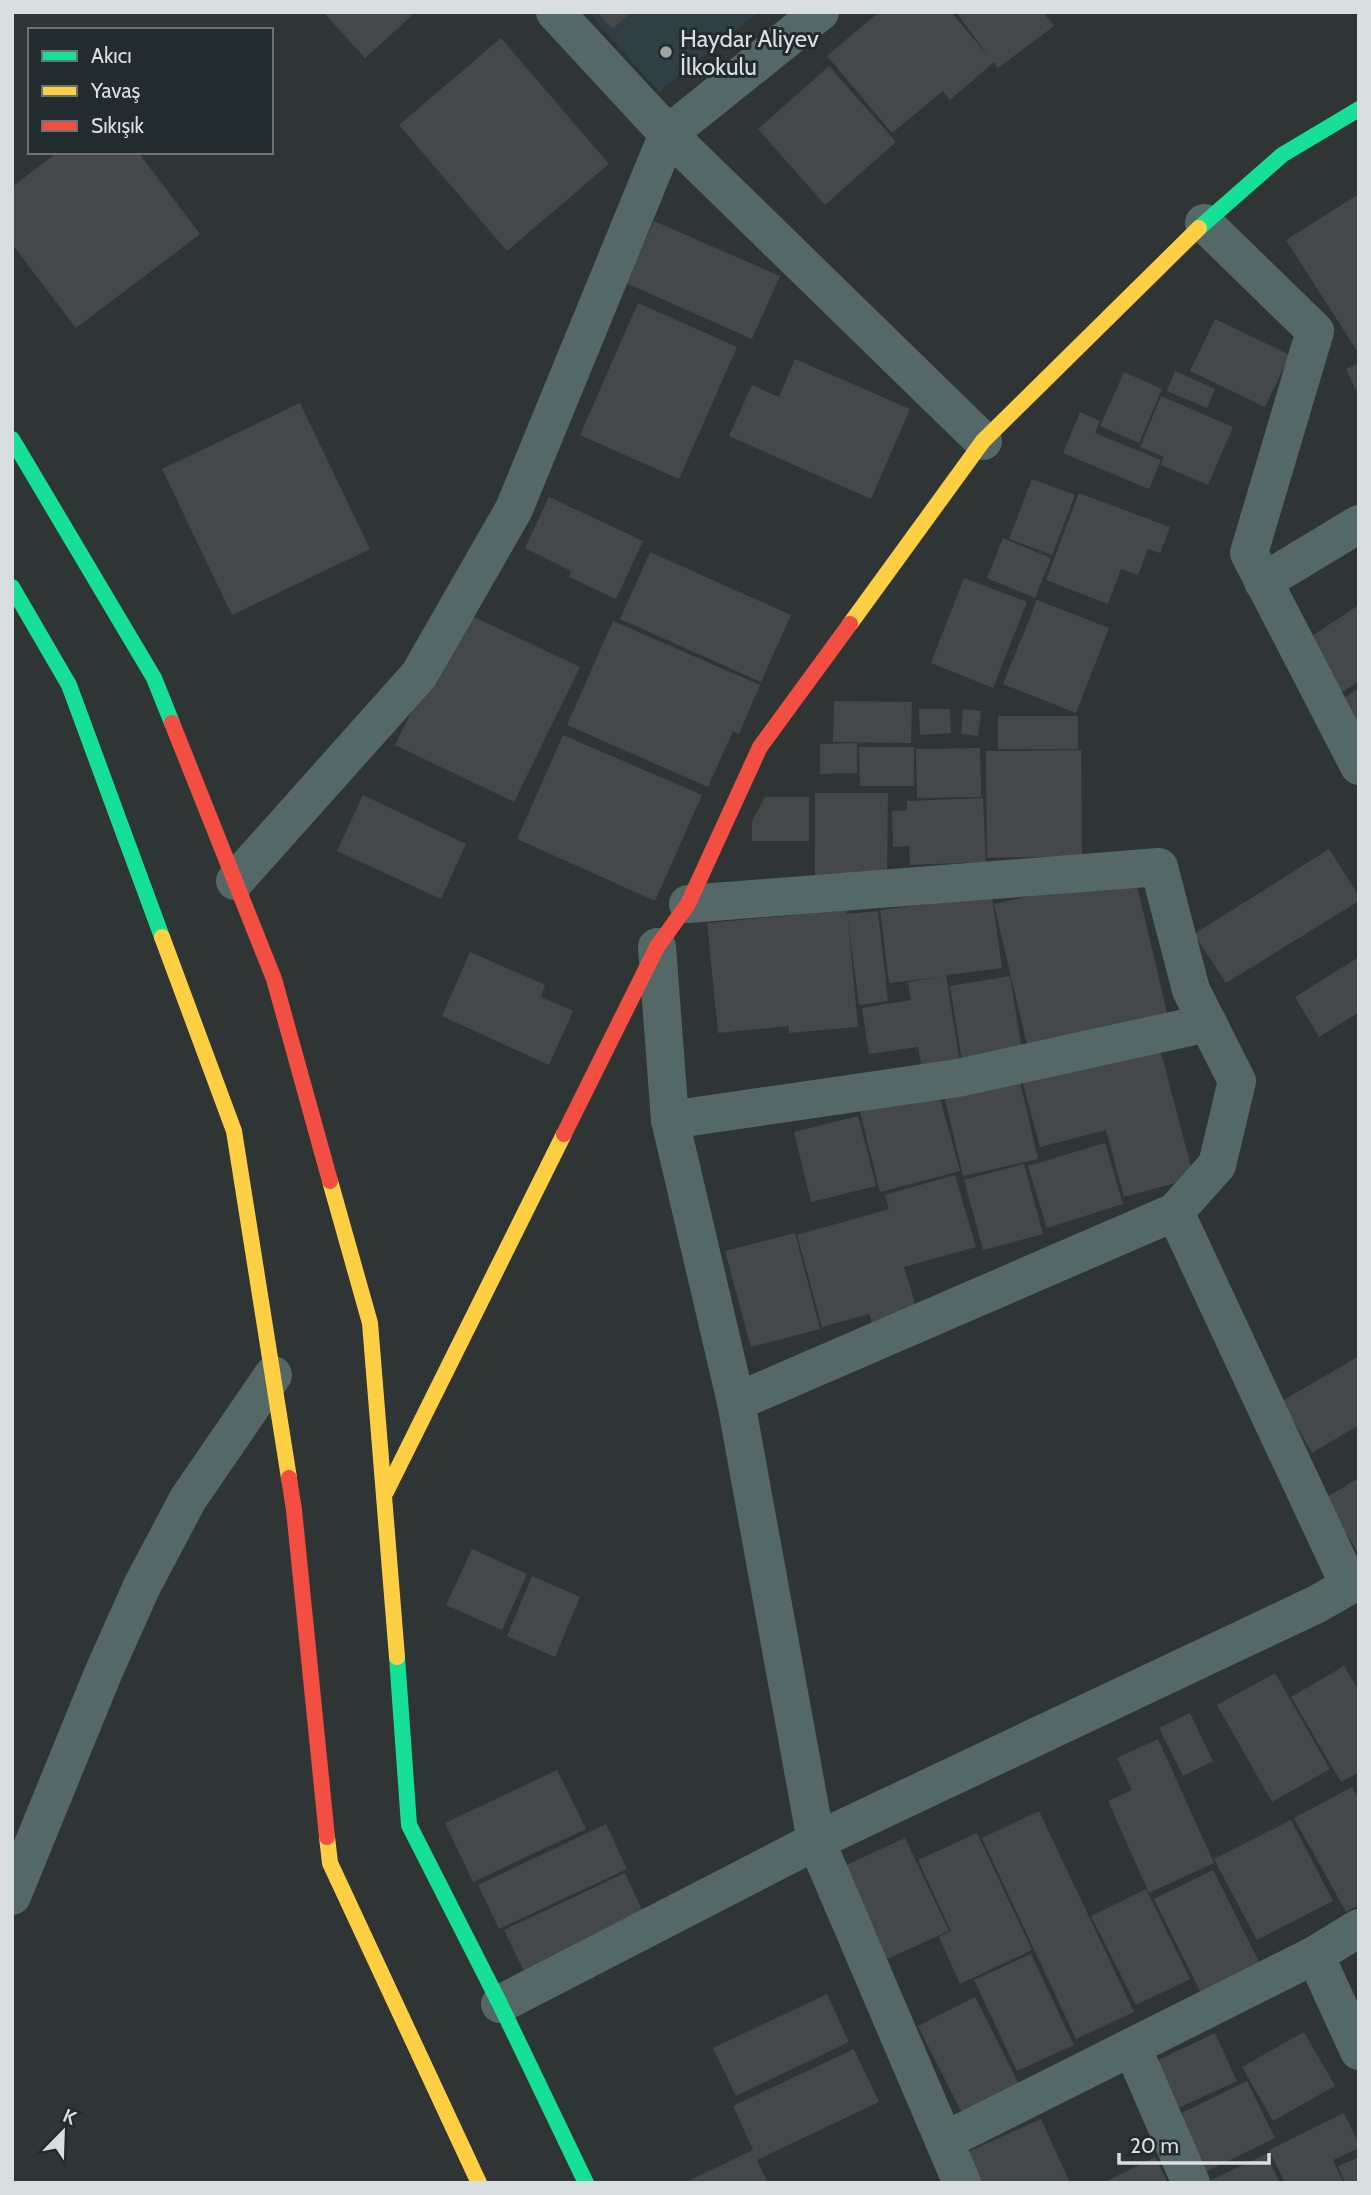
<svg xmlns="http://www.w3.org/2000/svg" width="1371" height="2195" viewBox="0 0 1371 2195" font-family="Cabin,sans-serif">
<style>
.built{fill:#2f3f43}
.building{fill:#454849}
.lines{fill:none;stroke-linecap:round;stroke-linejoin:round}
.street{stroke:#546967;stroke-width:38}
.fast{stroke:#16e098;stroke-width:16}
.slow{stroke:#ffcf43;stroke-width:16}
.jam{stroke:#f24e42;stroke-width:16}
.poi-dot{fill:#9ea3a4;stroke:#222b2d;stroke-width:2.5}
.labels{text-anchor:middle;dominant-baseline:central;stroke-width:6;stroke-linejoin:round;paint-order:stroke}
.poi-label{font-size:24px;fill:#d9dfe1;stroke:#222b2d;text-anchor:start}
</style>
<rect width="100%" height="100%" fill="#2f3434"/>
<path class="built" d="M588 12H759L659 92Z"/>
<g class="building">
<path d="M323 12H416L365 58Z"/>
<path d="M596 12H631L613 29Z"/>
<path d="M879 12H951L989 57 956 12H1043L1054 26 998 68 994 62 950 100 943 91 892 133 827 56Z"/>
<path d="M501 38 609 164 507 251 399 125Z"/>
<path d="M829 66 896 142 825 205 758 129Z"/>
<path d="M58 152H138L200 234 76 328 12 244V187Z"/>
<path d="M1359 194V354L1286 240Z"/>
<path d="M654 221 780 276 752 339 626 283Z"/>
<path d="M638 303 737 347 679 479 580 435Z"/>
<path d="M1215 319 1290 355 1265 407 1190 371Z"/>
<path d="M795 359 910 409 871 499 729 436 752 385 779 397Z"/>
<path d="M1359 363V396L1346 369Z"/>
<path d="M1175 371 1215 389 1207 408 1167 391Z"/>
<path d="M1124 372 1162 389 1139 443 1100 426Z"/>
<path d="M1161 396 1233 427 1208 485 1161 465 1164 457 1140 447Z"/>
<path d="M300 403 370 549 232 615 162 469Z"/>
<path d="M1080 412 1100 421 1095 433 1161 460 1149 489 1063 453Z"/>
<path d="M1032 479 1075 495 1052 555 1009 539Z"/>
<path d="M1079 493 1170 527 1160 553 1148 549 1138 575 1121 569 1108 604 1046 580Z"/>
<path d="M549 497 643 541 616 599 569 577 571 571 525 548Z"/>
<path d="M1003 538 1051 558 1035 598 987 578Z"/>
<path d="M650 552 791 615 761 682 620 619Z"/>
<path d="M964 578 1027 602 993 688 931 663Z"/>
<path d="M1037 600 1109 628 1076 713 1003 684Z"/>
<path d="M1359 605V681L1339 694 1304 641Z"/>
<path d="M470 615 580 667 514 802 395 745 427 680 436 685Z"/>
<path d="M613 621 760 685 739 734 733 731 708 787 567 725Z"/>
<path d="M1359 688V731L1339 701Z"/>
<path d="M834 701 912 702 911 743 833 742Z"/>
<path d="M919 709H950L951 733 920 735Z"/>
<path d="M963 709 981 711 978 736 961 734Z"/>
<rect x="998" y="716" width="80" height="33"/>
<path d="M563 735 702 795 655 901 517 839Z"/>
<path d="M857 743V773L820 774V744Z"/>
<path d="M859 747H914V786H860Z"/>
<path d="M980 748 981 797 917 798 916 749Z"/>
<path d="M1081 750 1082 856 987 858 986 751Z"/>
<path d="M815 793H888L887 876H815Z"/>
<path d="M363 795 466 844 441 899 337 851Z"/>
<path d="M765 797H809V841H752V821Z"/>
<path d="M983 798 986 862 910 865 909 846 893 847 892 811 907 810V801Z"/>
<path d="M1329 849 1359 896V901L1226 983 1194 934Z"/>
<path d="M1134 872 1167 1013 1027 1045 994 904Z"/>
<path d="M992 896 1002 968 946 975 960 1063 922 1069 918 1047 869 1054 862 1008 911 1000 908 982 940 977 889 983 880 910Z"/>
<path d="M847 910V914L878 911 888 1001 859 1005 848 919 858 1027 789 1033V1026L718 1033 707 923Z"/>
<path d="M470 952 545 985 541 997 573 1011 549 1065 442 1016Z"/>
<path d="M1359 957V1012L1319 1037 1295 997Z"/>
<path d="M1010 976 1023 1057 963 1067 950 986Z"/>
<path d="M1160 1049 1194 1178 1124 1197 1106 1130 1040 1147 1021 1076Z"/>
<path d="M1020 1082 1038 1159 963 1176 945 1099Z"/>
<path d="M938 1091 960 1171 880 1192 860 1112Z"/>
<path d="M858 1116 876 1186 811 1202 794 1132Z"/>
<path d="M1105 1143 1123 1204 1047 1228 1028 1166Z"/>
<path d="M1024 1164 1043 1234 983 1250 964 1180Z"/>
<path d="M955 1175 976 1247 904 1267 917 1310 872 1323 869 1314 822 1327 797 1235 889 1209 885 1195Z"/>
<path d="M795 1233 820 1329 751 1347 725 1251Z"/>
<path d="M1359 1356V1425L1312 1453 1282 1401Z"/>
<path d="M1359 1478V1555L1325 1498Z"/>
<path d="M472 1549 527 1574 502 1630 446 1605Z"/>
<path d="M532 1576 580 1597 555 1657 507 1636Z"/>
<path d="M1344 1666 1359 1691V1772L1341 1782 1291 1697Z"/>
<path d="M1275 1673 1330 1769 1272 1802 1217 1705Z"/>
<path d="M1190 1713 1213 1761 1183 1776 1159 1728Z"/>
<path d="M1158 1739 1214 1863 1149 1893 1108 1801 1132 1790 1117 1758Z"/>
<path d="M557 1770 586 1829 473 1882 445 1823Z"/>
<path d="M1352 1787 1359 1800V1905L1346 1912 1294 1818Z"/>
<path d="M1039 1811 1134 2012 1076 2039 982 1838Z"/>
<path d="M1291 1820 1333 1901 1257 1940 1214 1859Z"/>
<path d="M606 1824 627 1869 499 1929 478 1885Z"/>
<path d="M977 1833 1032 1950 960 1984 939 1937 951 1931 918 1860Z"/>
<path d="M905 1838 949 1931 887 1959 844 1866Z"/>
<path d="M1213 1870 1263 1970 1204 1999 1154 1899Z"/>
<path d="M625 1873 648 1923 528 1980 504 1930Z"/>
<path d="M1146 1889 1190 1979 1136 2005 1091 1916Z"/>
<path d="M1031 1954 1074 2045 1017 2071 974 1980Z"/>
<path d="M827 1994 849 2042 736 2096 713 2048Z"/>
<path d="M975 1997 1022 2090 965 2119 918 2026Z"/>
<path d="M1304 2032 1335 2086 1273 2121 1242 2067Z"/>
<path d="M1215 2033 1237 2081 1178 2108 1156 2061Z"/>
<path d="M854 2049 879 2102 757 2160 768 2183H684L753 2150 733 2106Z"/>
<path d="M1247 2081 1275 2138 1197 2176 1169 2119Z"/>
<path d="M1344 2113 1359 2144V2148L1333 2160 1344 2183H1285L1269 2150Z"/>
<path d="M1041 2119 1070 2183H978L965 2153Z"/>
<path d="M1266 2154 1280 2183H1205Z"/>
<path d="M1155 2157 1168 2183H1103Z"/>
<path d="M1359 2157V2183H1345L1338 2166Z"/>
</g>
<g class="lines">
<g class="street">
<path d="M555 12 668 134 983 441"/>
<path d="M1204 223 1315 331 1249 553 1359 766"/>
<path d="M1263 582 1359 524"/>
<path d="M235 881 419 675 514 509 668 134 820 12"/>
<path d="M688 904 1159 867 1191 990 1237 1081 1217 1165 1175 1212 736 1402"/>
<path d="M657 947 670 1120 736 1402 816 1841 962 2183"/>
<path d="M670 1120 958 1078 1208 1023"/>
<path d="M1175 1212 1349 1585"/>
<path d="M12 1896 104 1671 142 1586 188 1499 273 1375"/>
<path d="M1315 1955 1359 2051"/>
<path d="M500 2004 816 1841 1317 1604 1359 1580"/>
<path d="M1132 2047 1191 2183"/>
<path d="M944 2141 1315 1955 1359 1928"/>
</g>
<g class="fast">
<path d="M1199 228 1282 155 1359 109"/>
<path d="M12 439 154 678 172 723"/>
<path d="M12 587 69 685 162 937"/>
<path d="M397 1657 409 1825 500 2004 586 2183"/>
</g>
<g class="slow">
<path d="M850 624 983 441 1199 228"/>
<path d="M162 937 234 1131 289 1478"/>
<path d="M330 1181 370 1323 397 1657"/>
<path d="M386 1492 564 1134"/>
<path d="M327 1837 330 1863 479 2183"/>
</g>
<g class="jam">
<path d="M172 723 274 979 330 1181"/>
<path d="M564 1134 657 947 688 904 760 747 850 624"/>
<path d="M289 1478 294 1510 327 1837"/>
</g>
</g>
<circle class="poi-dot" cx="666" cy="52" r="7"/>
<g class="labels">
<g class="poi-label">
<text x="680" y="38">Haydar Aliyev<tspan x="680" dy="28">İlkokulu</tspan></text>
</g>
</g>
<rect width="1371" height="2195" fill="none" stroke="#d9dfe1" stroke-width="28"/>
<rect x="28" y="28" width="245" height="126" fill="#222b2d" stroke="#6b7375" stroke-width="2"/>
<rect x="42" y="51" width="35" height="10" fill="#16e098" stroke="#6b7375" stroke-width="2"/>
<text x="91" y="63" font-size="21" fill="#d9dfe1">Akıcı</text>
<rect x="42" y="86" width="35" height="10" fill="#ffcf43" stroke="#6b7375" stroke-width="2"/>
<text x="91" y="98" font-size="21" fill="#d9dfe1">Yavaş</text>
<rect x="42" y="121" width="35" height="10" fill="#f24e42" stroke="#6b7375" stroke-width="2"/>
<text x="91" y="133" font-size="21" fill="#d9dfe1">Sıkışık</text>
<g transform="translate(63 2132) rotate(23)" stroke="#222b2d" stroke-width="5" paint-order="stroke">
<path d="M0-5L12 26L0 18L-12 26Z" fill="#d9dfe1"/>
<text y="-10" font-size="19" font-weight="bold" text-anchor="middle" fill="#d9dfe1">K</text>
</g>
<path d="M1119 2153v10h150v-10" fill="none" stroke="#d9dfe1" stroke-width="3.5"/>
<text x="1130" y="2153" font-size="21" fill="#d9dfe1" stroke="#222b2d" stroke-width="5" paint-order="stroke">20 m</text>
</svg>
